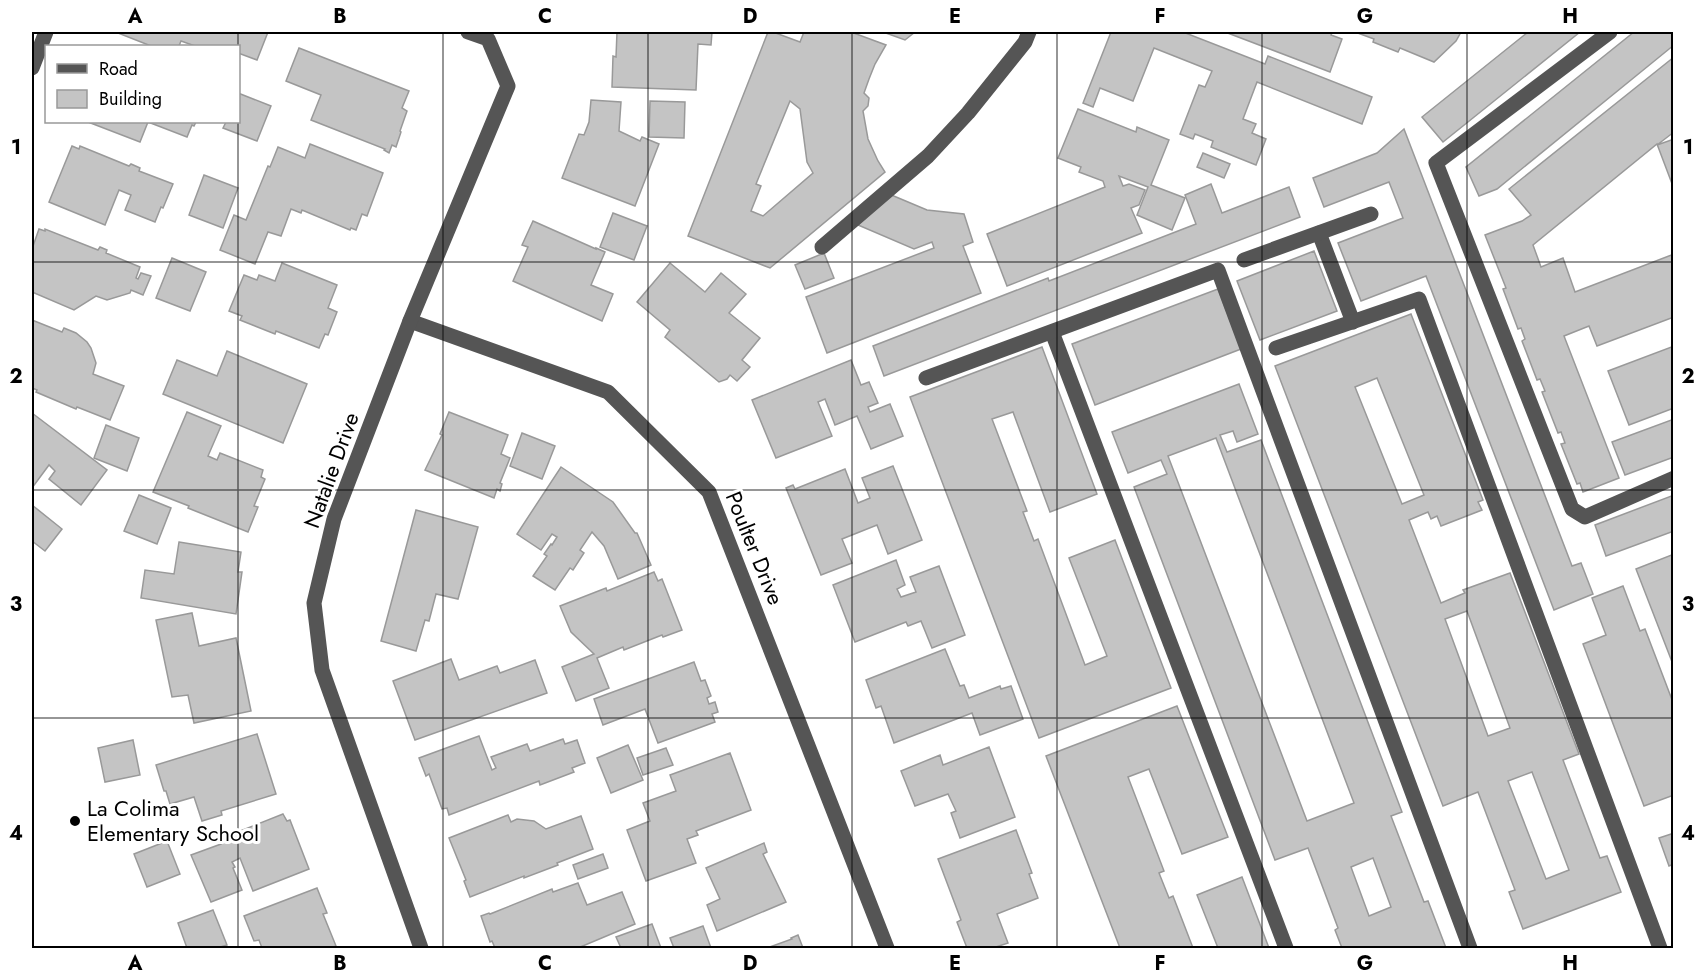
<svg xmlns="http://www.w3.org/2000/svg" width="1705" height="980" viewBox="0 0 1705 980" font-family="Jost,sans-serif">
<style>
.building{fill:#c4c4c4;stroke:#999;stroke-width:1.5;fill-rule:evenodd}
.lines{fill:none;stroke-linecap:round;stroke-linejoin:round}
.minor{stroke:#555;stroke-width:15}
.grid{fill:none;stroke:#000;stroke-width:1.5;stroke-opacity:0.55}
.poi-dot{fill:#000;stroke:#fff;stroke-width:2}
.labels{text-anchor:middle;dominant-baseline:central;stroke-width:6;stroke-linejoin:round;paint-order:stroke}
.street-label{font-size:22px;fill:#000;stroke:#fff}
.poi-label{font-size:22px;fill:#000;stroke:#fff;text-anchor:start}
.neatline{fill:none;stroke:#000;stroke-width:2}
.grid-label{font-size:20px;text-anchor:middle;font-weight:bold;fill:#000}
</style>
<rect width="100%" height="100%" fill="#fff"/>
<g class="building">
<path d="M118 32H268L257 60 238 53V46H195L181 41 179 46H151L118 33Z"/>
<path d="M617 32H712L711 45 698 44 696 90 612 87 613 56 616 57Z"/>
<path d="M768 32H773L800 42 804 32H851L886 45 875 64 869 79 864 93 869 98 868 106 863 111 868 139 878 161 885 172 770 268 688 236ZM790 101 800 109 807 162 813 173 763 216 751 211 761 186 756 184Z"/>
<path d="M883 32H915L905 40Z"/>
<path d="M1111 32H1183L1265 64 1268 56 1372 97 1362 124 1257 82 1243 119 1256 124 1252 133 1266 139 1256 165 1211 147 1213 141 1195 134 1193 139 1180 134 1199 85 1205 87 1212 71 1154 48 1133 101 1100 88 1093 107 1083 103Z"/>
<path d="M1225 32H1332L1331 35 1342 39 1330 72Z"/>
<path d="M1355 32H1461L1456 41 1434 62 1400 48 1398 52 1373 42 1374 39Z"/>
<path d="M1528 32H1580L1443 142 1422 117Z"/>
<path d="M1634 32H1674V45L1497 189 1479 196 1466 167Z"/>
<path d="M299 48 409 91 402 108 407 111 400 131 401 132 396 147 392 145 389 153 384 150 385 149 311 120 321 95 286 81Z"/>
<path d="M1674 57V132L1657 145 1674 139V189L1657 144 1533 245 1541 267 1563 258 1575 292 1674 254V317L1597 346 1589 326 1564 336 1619 478 1583 492 1580 483 1577 484 1561 444 1565 443 1561 432 1558 433 1542 392 1545 391 1540 379 1537 380 1522 341 1525 339 1521 328 1518 329 1503 289 1506 288 1485 235 1522 221 1531 215 1509 189Z"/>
<path d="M238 93 271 106 257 141 223 128 226 122H238Z"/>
<path d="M591 100 621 102 619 131 640 141 642 137 659 144 635 206 562 178 579 134 584 135 589 122Z"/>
<path d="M650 101 685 102 684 138 649 137Z"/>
<path d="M1078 109 1136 132 1137 127 1169 140 1151 185 1185 198 1172 230 1137 215 1148 187 1119 176 1123 186 1129 184 1145 190 1139 205 1131 208 1142 233 1007 286 987 234 1105 187 1103 181 1079 172 1081 167 1058 158Z"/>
<path d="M88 122H196L194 126 192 125 187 137 148 122 140 142Z"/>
<path d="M1404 129 1572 566 1581 563 1593 594 1554 610 1426 276 1361 301 1338 243 1403 218 1389 182 1324 207 1313 178 1377 153Z"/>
<path d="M310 144 383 173 367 216 362 214 356 230 351 228 350 230 302 210 301 213 291 209 281 236 268 232 255 264 220 250 234 215 246 220 268 166 270 167 278 147 305 158Z"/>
<path d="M72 146 79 149 80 146 129 166 131 164 140 168 139 171 173 184 163 208 161 207 155 222 125 210 131 195 119 190 105 225 49 202Z"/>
<path d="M1203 153 1230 164 1224 178 1197 167Z"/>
<path d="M204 175 238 188 223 228 189 215Z"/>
<path d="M1211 184 1222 213 1289 187 1300 217 884 376 873 346 1048 278 1049 281 1196 224 1185 195Z"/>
<path d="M889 194 927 210 964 214 973 242 963 246 981 293 827 353 806 297 934 248 932 242 914 249 858 225Z"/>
<path d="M613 213 647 226 634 260 600 247Z"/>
<path d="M533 221 596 249V248L605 252 591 285 613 294 602 321 513 281 528 247 522 245Z"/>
<path d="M39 229 45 231V229L98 250 100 247 107 250 106 253 140 267 136 278 138 279 141 273 151 276 143 295 131 290 130 293 107 300 96 296 74 310 32 292V249Z"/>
<path d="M1314 251 1337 311 1260 340 1237 281Z"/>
<path d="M824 253 834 278 805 289 795 265Z"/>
<path d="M172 258 206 272 190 311 156 298Z"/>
<path d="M282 263 337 285 328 308 337 312 328 335 325 334 319 348 276 331 275 334 240 320 242 316 229 311 244 275 257 280 259 275 275 281Z"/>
<path d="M670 263 705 292 721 273 746 294 729 313 760 338 742 360 750 367 737 381 730 375 727 379 719 382 665 337 670 330 637 302Z"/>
<path d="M1218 289 1241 349 1095 405 1072 344Z"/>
<path d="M1411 314 1483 500 1478 502 1482 510 1441 526 1437 516 1431 519 1428 512 1409 520 1441 603 1460 595 1465 593 1463 590 1510 573 1579 754 1563 760 1600 858 1607 856 1621 892 1523 929 1509 892 1515 890 1478 792 1443 806 1275 366ZM1377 378 1424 495 1402 504 1355 387ZM1467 611 1510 728 1488 736 1445 619ZM1532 772 1569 870 1546 879 1508 781Z"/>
<path d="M32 320 62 332 64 328 76 333 87 342 91 348 96 363 93 374 124 386 110 420 77 407 76 409 36 392 37 390 32 388Z"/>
<path d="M1674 346V408L1629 425 1608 371Z"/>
<path d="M1042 347 1097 494 1050 512 1013 412 992 419 1027 511 1023 512 1034 541 1038 539 1085 665 1107 656 1069 558 1115 540 1171 688 1039 738 910 397Z"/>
<path d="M227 351 307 384 283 443 163 394 177 360 217 376Z"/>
<path d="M851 360 861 385 869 382 878 403 868 407 870 412 890 404 903 436 871 449 857 416 835 425 825 399 818 402 832 436 776 458 752 400Z"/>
<path d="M1239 384 1258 434 1237 442 1233 431 1220 435 1227 452 1261 440 1402 812 1391 816 1424 902 1428 901 1446 948H1342L1335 930 1338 928 1308 848 1275 860 1134 487 1167 474 1161 460 1128 473 1112 432ZM1216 438 1354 803 1307 821 1168 456ZM1373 858 1391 907 1369 916 1351 867Z"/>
<path d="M187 412 221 426 208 456 217 460 220 453 263 470 261 477 265 479 254 506 258 507 248 532 188 508 189 506 153 492Z"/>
<path d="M449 412 508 435 501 454 510 458 500 483 502 484 500 491 497 489 494 498 425 470 442 435 440 434Z"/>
<path d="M32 413 107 470 81 505 49 479 55 471 49 465 32 488Z"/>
<path d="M1674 419V457L1625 475 1612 442Z"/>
<path d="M106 425 139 438 127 471 94 458Z"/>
<path d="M522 433 555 446 542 479 510 466Z"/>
<path d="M893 466 922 540 888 554 877 525 842 539 852 563 821 575 786 488 793 485 795 489 845 469 858 503 870 498 862 478Z"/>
<path d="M561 467 613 502 635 533H637L651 565 618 579 604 546 592 532 580 550 584 553 573 570 570 568 555 590 533 576 547 556 544 554 551 544 552 545 557 537 552 534 541 550 517 534Z"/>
<path d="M139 495 171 508 157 544 124 531Z"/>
<path d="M1674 495V531L1606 556 1595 525Z"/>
<path d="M32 505 62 529 45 551 32 541Z"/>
<path d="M416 510 478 527 458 599 436 594 429 621 425 620 416 651 381 641Z"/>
<path d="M179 542 241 552 238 572H242L236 614 141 598 145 570 174 574Z"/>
<path d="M1674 554V667L1636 569Z"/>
<path d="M896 560 905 585 897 589 901 597 916 592 910 577 939 566 965 635 932 648 921 621 908 626 906 622 855 642 833 585Z"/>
<path d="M654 572 658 581 662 579 682 630 663 637 662 635 624 650 623 647 597 658 609 688 576 701 562 667 594 654 571 632 560 606 606 588 607 591Z"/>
<path d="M1623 586 1640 631 1645 629 1674 705V795L1644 806 1583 644 1606 635 1592 598Z"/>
<path d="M192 613 199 646 236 638 251 711 194 723 188 695 172 697 156 620Z"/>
<path d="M945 649 960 686 964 685 969 698 1000 686 1001 689 1011 686 1023 719 980 735 972 713 894 743 881 706 876 708 866 680Z"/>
<path d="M451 659 459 680 497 666 500 673 535 660 547 693 415 740 393 681Z"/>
<path d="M694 662 701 681 705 680 711 696 707 698 709 704 715 702 718 712 712 714 715 722 658 743 645 709 603 725 594 699Z"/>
<path d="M1177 706 1228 837 1182 854 1149 769 1128 777 1164 871 1159 873 1169 898 1173 896 1193 948H1120L1046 756Z"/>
<path d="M257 734 276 794 221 811 222 815 202 821 194 797 170 804 166 791H164L156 765Z"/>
<path d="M479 736 492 770 496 768 491 757 527 744 530 751 563 739 565 744 577 740 585 763 572 768 574 772 540 785 539 781 449 815 447 808 442 809 429 774 426 776 419 758Z"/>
<path d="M133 740 140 775 105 782 98 748Z"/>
<path d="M628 745 643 780 611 793 597 758Z"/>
<path d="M989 747 1015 817 960 838 951 813 956 811 948 794 915 806 901 771 940 755 943 765Z"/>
<path d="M666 748 673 765 643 775 637 758Z"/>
<path d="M730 753 751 810 696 831 698 835 687 839 696 863 646 881 627 830 650 821 643 803 676 791 670 775Z"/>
<path d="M283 814 287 821 290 820 309 869 253 891 240 858 232 862 235 867 233 868 242 890 211 902 191 855 221 844 218 837 223 836 222 833 229 831 230 835Z"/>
<path d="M508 815 511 822 517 819 534 821 546 829 581 816 593 849 557 863 558 865 524 878V876L470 897 464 881 466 880 449 838Z"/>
<path d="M1016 830 1032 873 1029 874 1038 898 997 914 1008 943 993 948H967L957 922 961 920 938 859Z"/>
<path d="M1674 833V864L1669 866 1659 838Z"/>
<path d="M167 841 180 874 147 887 134 854Z"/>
<path d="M764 843 767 852 763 854 786 902 717 931 707 905 720 899 706 868Z"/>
<path d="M603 854 608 868 578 879 573 865Z"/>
<path d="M1242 877 1269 948H1218L1197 895Z"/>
<path d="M578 883 587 905 622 892 635 924 578 948H495L492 941 490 942 481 916 489 913 490 914 552 889 553 892Z"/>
<path d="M317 888 327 913 323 914 336 946 330 948H259H262L259 940 254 941 244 916Z"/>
<path d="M213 910 227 945 217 948H187L178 923Z"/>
<path d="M652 924 661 948H621L616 937Z"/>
<path d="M703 926 711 948H674L670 938Z"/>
<path d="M798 935 803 948H767L792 939 791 938Z"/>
</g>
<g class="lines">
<g class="minor">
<path d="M1610 32 1436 163 1572 509 1585 517 1674 478"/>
<path d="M32 68 46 32"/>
<path d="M1319 233 1353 322"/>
<path d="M822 247 928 156 968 113 1025 42 1029 32"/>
<path d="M1244 260 1371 214"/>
<path d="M410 321 608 392 709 492 887 948"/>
<path d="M1052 332 1286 948"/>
<path d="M1276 348 1419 299 1660 948"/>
<path d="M926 378 1218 270 1470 948"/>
<path d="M421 948 322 670 314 603 334 519 410 321 508 86 488 39 468 32"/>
</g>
</g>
<path class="grid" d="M238 32V46M443 32V948M648 32V948M852 32V948M1057 32V948M1262 32V948M1467 32V948M238 122V948M32 262H1674M32 490H1674M32 718H1674"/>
<circle class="poi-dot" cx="75" cy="821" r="6"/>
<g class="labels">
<g class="street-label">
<text transform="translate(331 470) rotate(-70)">Natalie Drive</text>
<text transform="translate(755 548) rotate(68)">Poulter Drive</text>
</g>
<g class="poi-label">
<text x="87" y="808">La Colima<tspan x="87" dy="25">Elementary School</tspan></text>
</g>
</g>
<rect width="1705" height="980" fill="none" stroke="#ffffff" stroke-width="66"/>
<rect x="45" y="45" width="195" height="78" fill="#ffffff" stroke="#999999" stroke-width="1.5"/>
<rect x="57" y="64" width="30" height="9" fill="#555555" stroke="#999999" stroke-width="1.5"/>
<text x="99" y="75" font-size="18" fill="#000000">Road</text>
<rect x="57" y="90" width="30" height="18" fill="#c4c4c4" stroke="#999999" stroke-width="1.5"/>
<text x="99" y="105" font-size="18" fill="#000000">Building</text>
<rect x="33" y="33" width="1639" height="914" class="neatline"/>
<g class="grid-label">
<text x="135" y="23">A</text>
<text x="340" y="23">B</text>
<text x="545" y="23">C</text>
<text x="750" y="23">D</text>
<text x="955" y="23">E</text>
<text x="1160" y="23">F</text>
<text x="1365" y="23">G</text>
<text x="1570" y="23">H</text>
<text x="16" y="154">1</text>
<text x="1688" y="154">1</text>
<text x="16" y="383">2</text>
<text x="1688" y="383">2</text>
<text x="16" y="611">3</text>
<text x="1688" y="611">3</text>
<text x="16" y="840">4</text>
<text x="1688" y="840">4</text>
<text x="135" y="970">A</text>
<text x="340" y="970">B</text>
<text x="545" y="970">C</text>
<text x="750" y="970">D</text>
<text x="955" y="970">E</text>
<text x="1160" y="970">F</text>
<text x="1365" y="970">G</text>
<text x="1570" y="970">H</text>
</g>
</svg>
